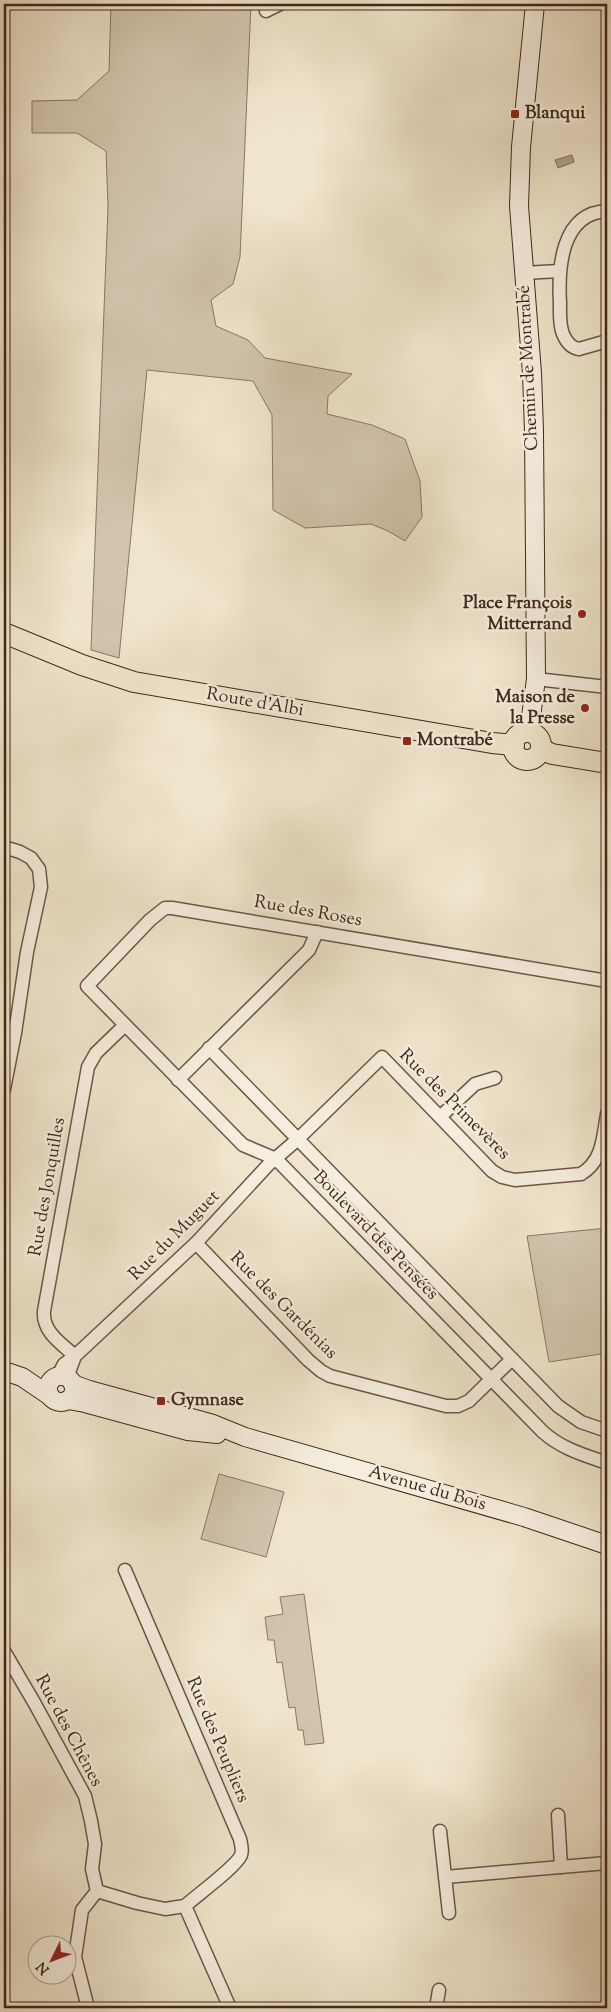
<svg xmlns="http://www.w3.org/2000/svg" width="611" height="2012" viewBox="0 0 611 2012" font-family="'Sorts Mill Goudy',serif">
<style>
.green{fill:#d2c5ae;stroke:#8a7664}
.water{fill:#b4a48f;stroke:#867260}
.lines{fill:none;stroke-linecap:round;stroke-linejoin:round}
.street-casing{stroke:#6d5646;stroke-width:15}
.secondary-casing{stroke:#422719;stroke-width:20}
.primary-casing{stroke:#422719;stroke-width:22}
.street{stroke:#f5eede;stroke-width:12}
.secondary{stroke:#f5eede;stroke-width:18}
.primary{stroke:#efe5cc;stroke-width:20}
.poi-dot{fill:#8f2418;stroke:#f5eede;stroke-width:2}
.labels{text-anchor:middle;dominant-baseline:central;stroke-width:5;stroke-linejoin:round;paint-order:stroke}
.poi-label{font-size:18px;font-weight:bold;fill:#422719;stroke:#f5eede;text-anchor:start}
.street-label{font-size:18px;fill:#422719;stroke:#f5eede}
</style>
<rect width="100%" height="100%" fill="#efe5cc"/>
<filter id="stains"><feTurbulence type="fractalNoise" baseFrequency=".004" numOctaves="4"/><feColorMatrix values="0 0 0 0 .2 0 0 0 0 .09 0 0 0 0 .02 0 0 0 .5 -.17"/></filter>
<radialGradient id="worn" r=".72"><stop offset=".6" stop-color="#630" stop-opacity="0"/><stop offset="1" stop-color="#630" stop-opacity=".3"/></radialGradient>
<g class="green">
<path d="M111 4H251L240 257 233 284 211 300 216 326 248 340 265 358 352 374 328 396 327 414 372 425 405 439 420 481 422 517 405 541 388 531 371 524 305 528 273 510 272 415 253 381 147 370 119 658 91 650 108 206 106 151 77 133H32V101L77 100 109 71Z"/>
<path d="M607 1228V1353L549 1362 527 1236Z"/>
<path d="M219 1474 284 1492 266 1557 201 1539Z"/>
<path d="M304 1594 324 1743 305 1745 303 1730H298L295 1707 289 1708 282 1662 277 1663 274 1640H268L265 1617 283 1614 280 1597Z"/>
</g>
<path class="water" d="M572 155 574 162 558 168 555 160Z"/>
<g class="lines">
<defs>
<g id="street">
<path d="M266 11 280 4"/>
<path d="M607 211C561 213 558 268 560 303 560 313 559 324 563 334 566 341 571 348 579 349L607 341"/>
<path d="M524 273 559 271"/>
<path d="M536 679 607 687"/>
<path d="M4 847 20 852 31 858 39 869 41 887 27 952 15 1033 4 1089"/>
<path d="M607 981 172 908H165L150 920 87 986 243 1145 276 1159 543 1432C562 1449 584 1455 607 1463"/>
<path d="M209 1048 558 1406 581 1422 607 1431"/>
<path d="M178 1080 309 950 317 932"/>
<path d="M440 1117 475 1084 495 1078"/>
<path d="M196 1243 308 1360 321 1371 330 1376 446 1406H458L469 1401 512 1359"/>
<path d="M75 1356C62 1344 42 1332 44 1311L88 1067 96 1053 125 1025"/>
<path d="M57 1377 64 1364 75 1356 196 1243 269 1164 298 1139 382 1057 492 1171 502 1177 515 1180 581 1174C603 1161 603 1137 607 1114"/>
<path d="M67 1378 75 1356"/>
<path d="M125 1570 240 1839C241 1844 243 1850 241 1855 236 1867 197 1895 185 1906"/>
<path d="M4 1651 35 1704 85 1796 91 1821 95 1844 92 1869 97 1891 137 1903 165 1909 185 1906"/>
<path d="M558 1815 561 1867"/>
<path d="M440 1831 449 1913"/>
<path d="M445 1877 607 1863"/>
<path d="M185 1906 230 2008"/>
<path d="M88 2008 75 1957 82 1910 97 1891"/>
<path d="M436 2008 439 1990"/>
</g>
<g id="secondary">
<path d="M529 732 536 679 534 431 532 373 519 206 521 147 535 4"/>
<path d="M4 1371 22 1377 50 1396"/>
<circle cx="61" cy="1389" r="13"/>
<path d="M73 1384 89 1390 213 1424 245 1437 524 1517 607 1545"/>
<path d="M68 1400 85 1403 188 1431 217 1434"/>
</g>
<g id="primary">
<path d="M4 633 82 665 134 682 492 743 514 745"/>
<circle cx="527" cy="746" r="14"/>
<path d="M541 749 552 754 607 763"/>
</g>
</defs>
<use href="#street" class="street-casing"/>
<use href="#secondary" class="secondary-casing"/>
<use href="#primary" class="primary-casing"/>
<use href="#street" class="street"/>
<use href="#secondary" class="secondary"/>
<use href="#primary" class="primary"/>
</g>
<g class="poi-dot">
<rect x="510" y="109" width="10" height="10" rx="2.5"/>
<circle cx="582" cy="614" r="5"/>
<circle cx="585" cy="708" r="5"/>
<rect x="402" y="736" width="10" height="10" rx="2.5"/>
<rect x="156" y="1396" width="10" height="10" rx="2.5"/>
</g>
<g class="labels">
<g class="poi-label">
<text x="525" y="114">Blanqui</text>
<text x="572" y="604" text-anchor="end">Place François<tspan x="572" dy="21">Mitterrand</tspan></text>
<text x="575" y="698" text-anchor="end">Maison de<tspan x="575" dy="21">la Presse</tspan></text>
<text x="417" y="741">Montrabé</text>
<text x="171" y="1401">Gymnase</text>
</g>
<g class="street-label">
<text transform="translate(529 368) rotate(-93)">Chemin de Montrabé</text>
<text transform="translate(255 703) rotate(10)">Route d'Albi</text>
<text transform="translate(308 912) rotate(10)">Rue des Roses</text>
<text transform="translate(454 1105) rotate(45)">Rue des Primevères</text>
<text transform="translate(48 1187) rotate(-80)">Rue des Jonquilles</text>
<text transform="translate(175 1236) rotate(-45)">Rue du Muguet</text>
<text transform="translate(375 1236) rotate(46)">Boulevard des Pensées</text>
<text transform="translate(283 1306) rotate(45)">Rue des Gardénias</text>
<text transform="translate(427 1489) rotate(16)">Avenue du Bois</text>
<text transform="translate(68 1731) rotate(62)">Rue des Chênes</text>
<text transform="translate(217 1740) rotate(67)">Rue des Peupliers</text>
</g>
</g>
<rect width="611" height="2012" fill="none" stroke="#efe5cc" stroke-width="20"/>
<rect x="5" y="5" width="601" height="2002" fill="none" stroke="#422719" stroke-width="2.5"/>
<rect x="10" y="10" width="591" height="1992" fill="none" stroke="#422719"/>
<g transform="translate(52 1960) rotate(228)"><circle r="24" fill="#f5eede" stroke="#ad9e8f"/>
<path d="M0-4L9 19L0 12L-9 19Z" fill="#8f2418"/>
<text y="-8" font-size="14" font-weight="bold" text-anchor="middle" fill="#422719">N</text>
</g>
<rect width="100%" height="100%" filter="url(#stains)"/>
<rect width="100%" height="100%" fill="url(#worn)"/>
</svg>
